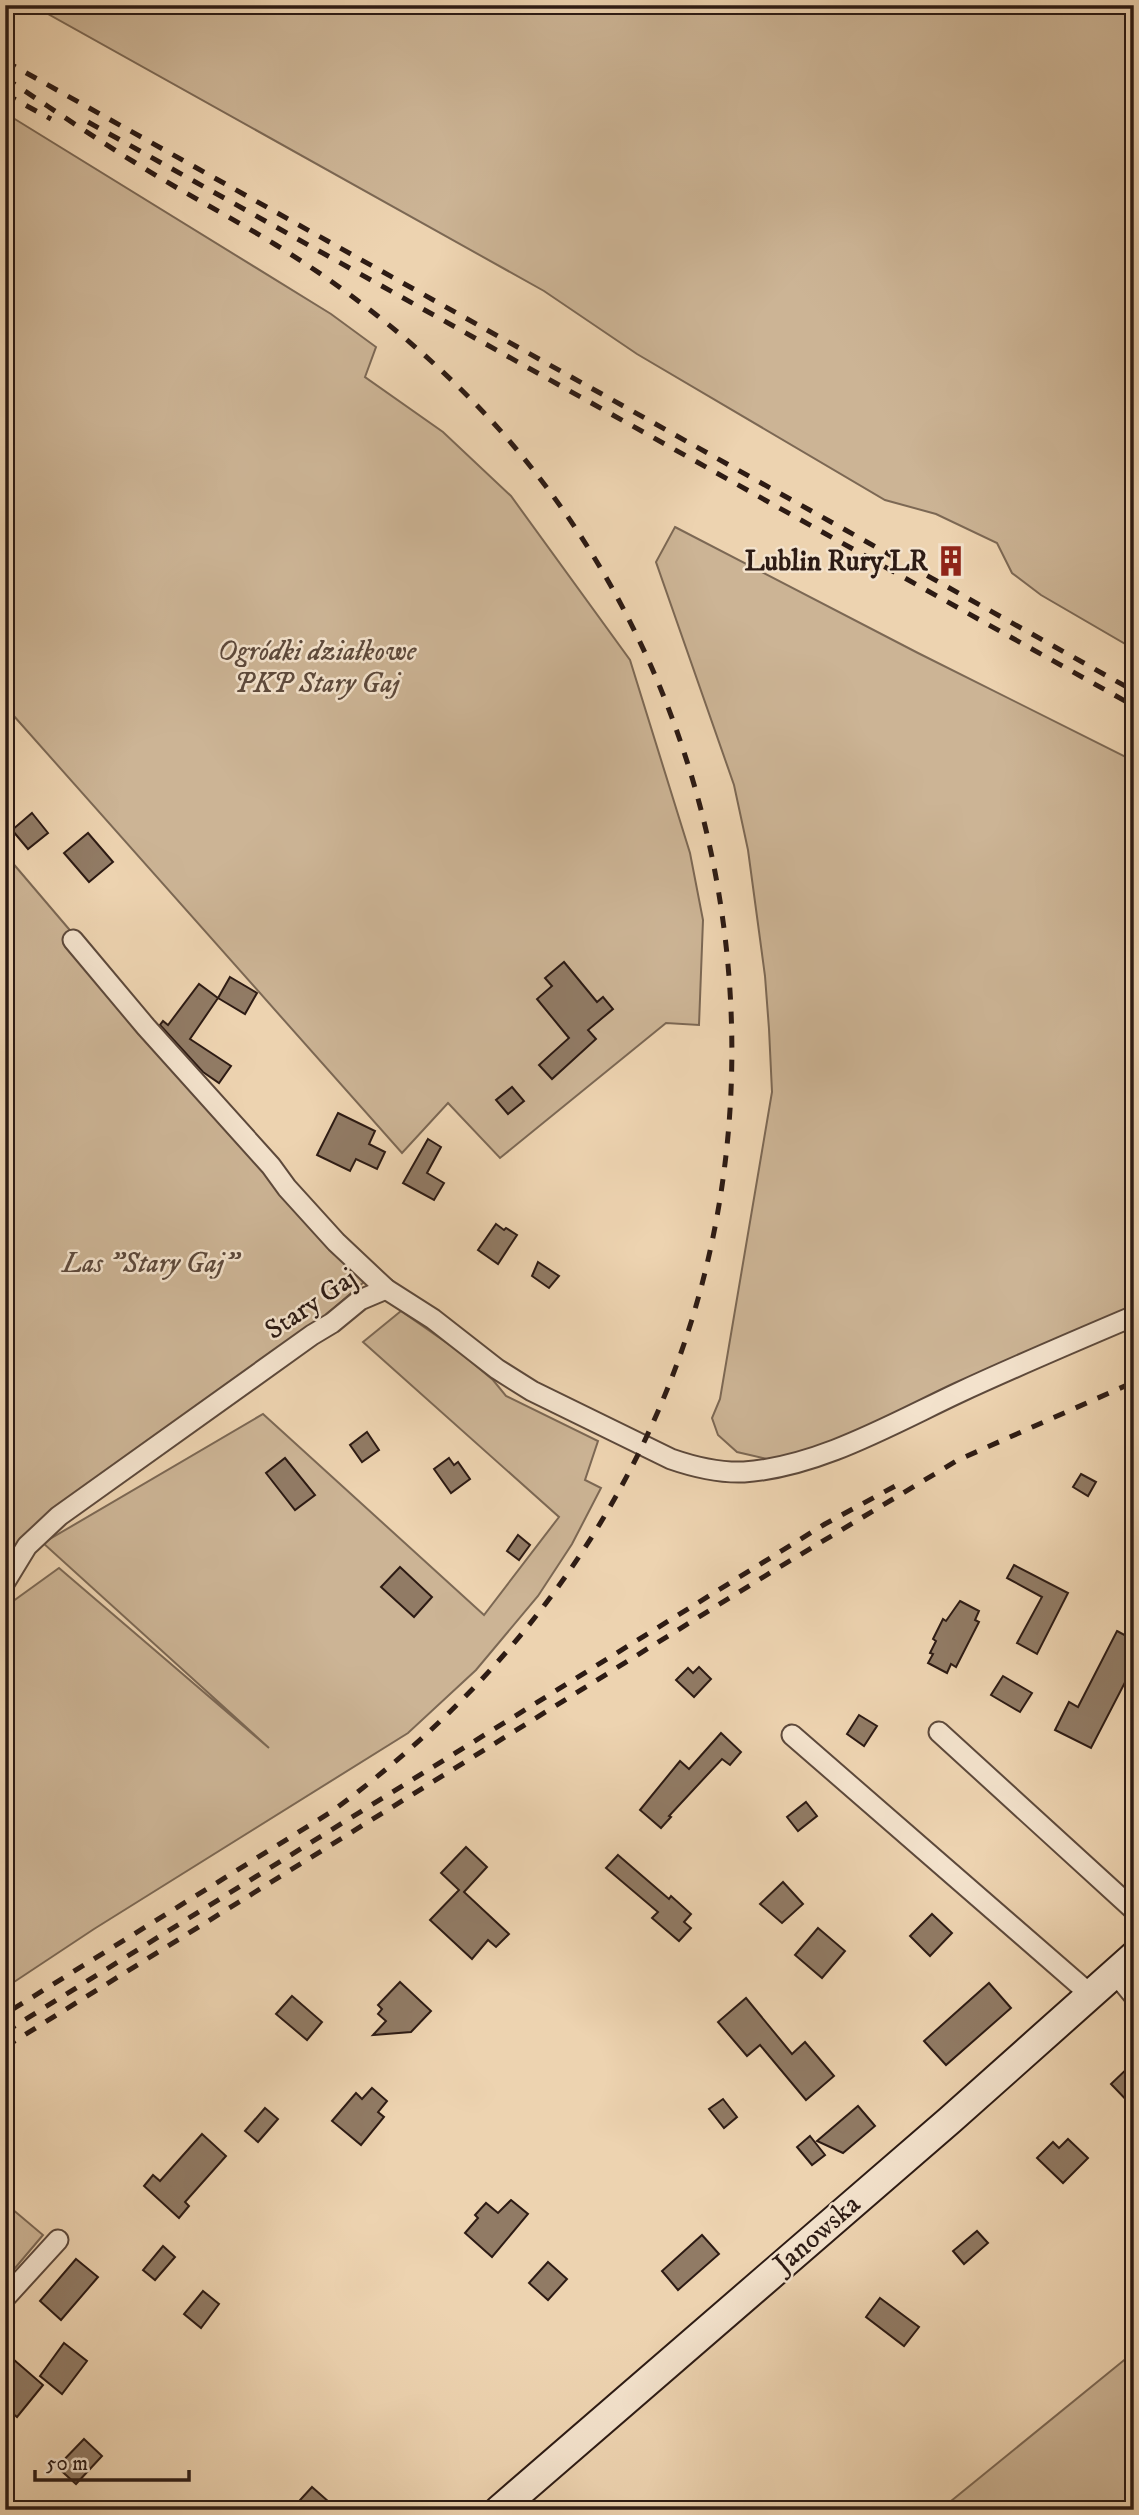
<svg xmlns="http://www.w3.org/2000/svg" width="1139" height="2515" viewBox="0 0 1139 2515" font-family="'IM FELL DW Pica',serif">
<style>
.green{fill:#ccb495;stroke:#7c6854;stroke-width:2}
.building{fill:#917b65;stroke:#2d1b14;stroke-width:2}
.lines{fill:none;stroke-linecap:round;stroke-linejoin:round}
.street-casing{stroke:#5d493b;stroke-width:23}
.secondary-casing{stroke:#2d1b14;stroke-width:32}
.street{stroke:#f3e2cc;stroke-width:19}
.secondary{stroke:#f3e2cc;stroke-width:28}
.rail{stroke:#2d1b14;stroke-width:5;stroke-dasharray:12 12;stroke-linecap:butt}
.labels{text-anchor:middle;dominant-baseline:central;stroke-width:5;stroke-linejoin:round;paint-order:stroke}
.poi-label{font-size:28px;font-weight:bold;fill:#2d1b14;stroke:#f3e2cc;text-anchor:end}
.park-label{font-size:28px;font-style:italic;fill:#5d493b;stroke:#f3e2cc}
.street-label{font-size:28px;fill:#2d1b14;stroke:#f3e2cc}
</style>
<rect width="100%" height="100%" fill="#edd3b0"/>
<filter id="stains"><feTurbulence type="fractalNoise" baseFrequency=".00286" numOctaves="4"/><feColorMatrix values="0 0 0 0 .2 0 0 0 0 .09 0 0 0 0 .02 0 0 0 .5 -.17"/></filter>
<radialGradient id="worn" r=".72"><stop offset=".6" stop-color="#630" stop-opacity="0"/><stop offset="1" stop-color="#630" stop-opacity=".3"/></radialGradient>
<g class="green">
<path d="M32 5H1134V649L1041 595 1012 573 997 543 936 514 885 500 637 354 544 291Z"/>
<path d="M5 113 331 314 376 347 365 377 443 432 511 496 630 660 690 853 703 920 699 1025 666 1023 500 1158 448 1103 402 1153 5 706Z"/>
<path d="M675 527 918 653 1134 761V1308L849 1436 790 1456 767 1459 737 1452 718 1435 712 1418 720 1399 772 1092 769 1029 765 976 748 850 734 785 656 562Z"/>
<path d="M5 854 120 989 330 1246 364 1282 312 1327 5 1567Z"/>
<path d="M401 1311 457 1350 493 1380 506 1396 598 1441 585 1480 601 1488 572 1544 538 1596 476 1670 408 1733 94 1929 5 1988V1607L59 1568 269 1748 43 1543 263 1414 484 1615 559 1517 363 1342Z"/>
<path d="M5 2203 43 2235 5 2280Z"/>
<path d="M1134 2352V2510H940Z"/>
</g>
<g class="building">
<path d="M32 813 48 833 28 849 12 830Z"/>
<path d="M88 833 113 862 89 882 64 853Z"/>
<path d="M564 962 597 1002 603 997 613 1009 588 1030 596 1039 552 1079 539 1065 569 1038 537 999 552 986 545 978Z"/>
<path d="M230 977 257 993 245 1014 218 998 190 1039 231 1066 219 1083 203 1072 160 1025 163 1021 168 1025 199 984 218 998Z"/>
<path d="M512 1087 524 1101 508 1114 496 1100Z"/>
<path d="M338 1113 375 1131 369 1144 385 1152 377 1169 356 1159 350 1171 317 1155Z"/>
<path d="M428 1139 441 1147 427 1173 444 1183 434 1200 403 1183Z"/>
<path d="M496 1224 504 1230 506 1228 517 1235 498 1264 478 1250Z"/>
<path d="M538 1262 559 1276 549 1288 532 1276Z"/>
<path d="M367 1432 379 1450 362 1462 350 1445Z"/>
<path d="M285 1458 315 1495 295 1510 266 1473Z"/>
<path d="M449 1458 454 1465 458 1462 470 1479 451 1493 434 1469Z"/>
<path d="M1081 1474 1096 1482 1088 1496 1073 1487Z"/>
<path d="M518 1535 530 1545 519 1560 507 1551Z"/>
<path d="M1014 1565 1068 1593 1037 1654 1017 1643 1042 1597 1007 1578Z"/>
<path d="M400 1567 432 1597 414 1617 381 1587Z"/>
<path d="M960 1601 979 1611 975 1620 979 1622 956 1667 951 1664 947 1673 928 1663 933 1654 930 1653 936 1641 933 1639 943 1619 946 1621Z"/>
<path d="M1117 1631 1134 1640V1665L1091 1748 1055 1730 1069 1702 1078 1707Z"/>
<path d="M699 1667 711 1679 694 1697 676 1680 688 1668 693 1673Z"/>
<path d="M1003 1676 1032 1693 1020 1712 991 1695Z"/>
<path d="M859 1715 877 1726 864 1746 847 1734Z"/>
<path d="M721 1733 741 1752 730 1765 722 1759 669 1816 671 1817 661 1828 640 1810 680 1761 689 1769Z"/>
<path d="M806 1802 817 1816 798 1831 787 1817Z"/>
<path d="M466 1847 487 1867 464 1892 509 1934 496 1947 488 1940 472 1959 430 1920 459 1890 441 1873Z"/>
<path d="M618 1855 669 1899 671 1896 691 1914 684 1922 691 1928 679 1941 652 1918 658 1912 606 1868Z"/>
<path d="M783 1882 803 1904 782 1923 760 1904Z"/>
<path d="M932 1914 952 1933 930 1956 910 1936Z"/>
<path d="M818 1928 845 1951 822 1978 795 1955Z"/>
<path d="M400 1982 431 2011 411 2032 373 2035 386 2021 378 2014 382 2009 378 2005Z"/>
<path d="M989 1983 1011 2008 946 2065 924 2041Z"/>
<path d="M292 1996 322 2022 307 2040 276 2014Z"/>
<path d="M746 1998 792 2054 805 2042 834 2076 806 2100 760 2045 747 2056 718 2022Z"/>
<path d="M1134 2062V2108L1111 2084Z"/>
<path d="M372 2088 387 2101 378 2112 384 2117 361 2145 332 2121 356 2093 362 2099Z"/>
<path d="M723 2099 737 2117 724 2128 709 2109Z"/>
<path d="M858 2106 875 2126 843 2153 817 2141Z"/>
<path d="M265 2108 278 2119 258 2142 245 2131Z"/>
<path d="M202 2134 226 2156 185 2202 189 2206 179 2218 144 2186 153 2175 160 2181Z"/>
<path d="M810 2136 825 2155 812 2165 797 2147Z"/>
<path d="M1068 2139 1088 2158 1063 2183 1037 2158 1053 2142 1059 2148Z"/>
<path d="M511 2200 528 2214 492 2257 465 2233 478 2218 475 2215 486 2203 498 2213Z"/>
<path d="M977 2231 988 2243 964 2264 953 2251Z"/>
<path d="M702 2235 719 2254 678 2290 662 2271Z"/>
<path d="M163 2246 175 2257 155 2280 143 2270Z"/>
<path d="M76 2259 98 2277 61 2320 40 2301Z"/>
<path d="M548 2262 567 2279 548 2300 529 2283Z"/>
<path d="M203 2291 219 2304 201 2328 184 2314Z"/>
<path d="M880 2298 919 2327 904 2346 866 2317Z"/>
<path d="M64 2343 87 2361 62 2394 40 2376Z"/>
<path d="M13 2359 43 2385 17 2417 5 2407V2368Z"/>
<path d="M84 2439 102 2456 76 2484 57 2467Z"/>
<path d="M312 2487 338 2510H291Z"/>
</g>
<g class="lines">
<defs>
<g id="street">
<path d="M73 940 146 1027 271 1166 287 1188 336 1242 386 1289 433 1319 497 1369 532 1391 671 1459C694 1467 719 1473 744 1472 818 1467 892 1424 958 1393 1016 1366 1075 1341 1134 1316"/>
<path d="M5 1582 27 1546 59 1516 312 1335 332 1323 360 1300 386 1289"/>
<path d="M939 1732 1134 1910"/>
<path d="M792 1735 1091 1995"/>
<path d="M1115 1973 1134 1996"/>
<path d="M5 2298 58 2240"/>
</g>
<path id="secondary" d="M499 2510 950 2120 1134 1956"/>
</defs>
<use href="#street" class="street-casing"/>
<use href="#secondary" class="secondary-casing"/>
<use href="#street" class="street"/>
<use href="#secondary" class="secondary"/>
<g class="rail">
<path d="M5 61 1134 691"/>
<path d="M5 78C48 106 90 135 134 162 180 191 229 216 276 245 354 293 425 350 488 417 731 679 801 1080 659 1409 588 1574 475 1707 331 1812L5 2014"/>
<path d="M5 94 51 119"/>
<path d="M88 122 1134 706"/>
<path d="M5 2032 825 1524 897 1485"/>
<path d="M5 2047 773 1571 958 1460 1134 1382"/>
</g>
</g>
<defs>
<symbol id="building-bare" viewBox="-9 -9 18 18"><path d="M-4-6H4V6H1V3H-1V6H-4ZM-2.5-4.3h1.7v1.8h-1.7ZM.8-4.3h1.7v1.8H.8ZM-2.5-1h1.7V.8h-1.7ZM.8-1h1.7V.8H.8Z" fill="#8f2418" stroke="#f3e2cc" stroke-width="2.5" paint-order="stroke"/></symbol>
</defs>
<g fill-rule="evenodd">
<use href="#building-bare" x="929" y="539" width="44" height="44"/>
</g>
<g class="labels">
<g class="poi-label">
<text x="928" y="561">Lublin Rury LR</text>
</g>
<g class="park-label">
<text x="317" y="651">Ogródki działkowe<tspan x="317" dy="32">PKP Stary Gaj</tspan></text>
<text x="150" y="1263">Las "Stary Gaj"</text>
</g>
<g class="street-label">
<text transform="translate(311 1304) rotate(-34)">Stary Gaj</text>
<text transform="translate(817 2234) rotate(-41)">Janowska</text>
</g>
</g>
<rect width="1139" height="2515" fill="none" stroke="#edd3b0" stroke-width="28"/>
<rect x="7" y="7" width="1125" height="2501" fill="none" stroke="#2d1b14" stroke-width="3.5"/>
<rect x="14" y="14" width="1111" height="2487" fill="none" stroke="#2d1b14" stroke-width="2"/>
<path d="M35 2470v10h154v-10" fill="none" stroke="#2d1b14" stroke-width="3.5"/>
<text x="46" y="2470" font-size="21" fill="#2d1b14" stroke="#f3e2cc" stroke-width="5" paint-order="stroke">50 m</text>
<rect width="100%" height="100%" filter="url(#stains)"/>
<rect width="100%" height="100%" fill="url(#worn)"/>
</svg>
